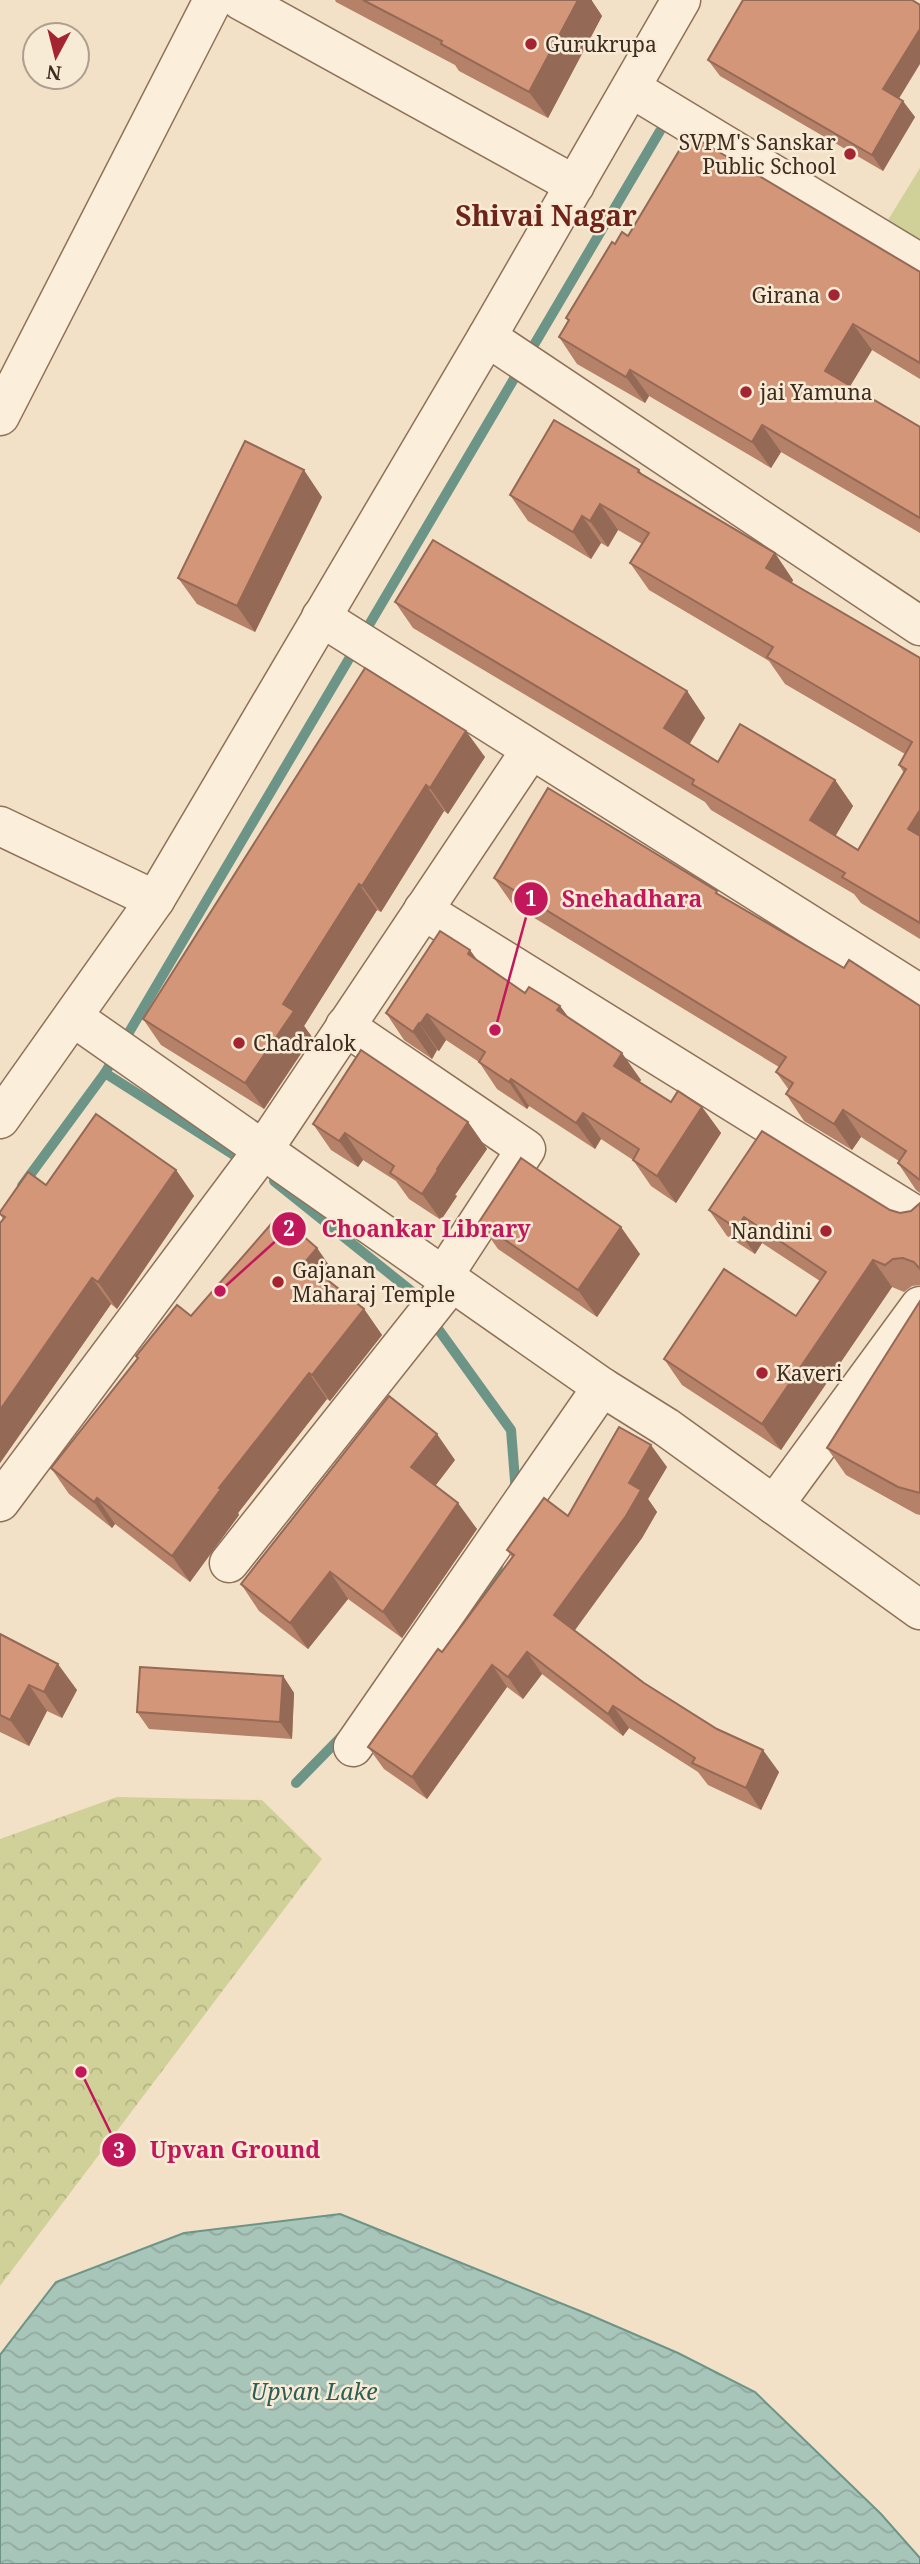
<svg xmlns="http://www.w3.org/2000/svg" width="920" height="2564" viewBox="0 0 920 2564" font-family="'Noto Serif',serif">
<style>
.green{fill:#d0d198}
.park{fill:url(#park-crowns)}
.water{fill:url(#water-waves);stroke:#6d9587;stroke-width:2}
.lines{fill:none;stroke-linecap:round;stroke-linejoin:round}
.stream{stroke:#6d9587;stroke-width:10}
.street-casing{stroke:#8f715a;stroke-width:41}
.street{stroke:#fbeeda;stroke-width:38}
.wall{fill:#b58168}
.shaded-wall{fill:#946955}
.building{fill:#d39679;stroke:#946955;stroke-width:2}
.poi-dot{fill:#a42431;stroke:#f8ebd6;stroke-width:2.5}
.labels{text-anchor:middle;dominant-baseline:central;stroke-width:5;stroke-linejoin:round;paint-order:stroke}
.poi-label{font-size:21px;fill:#3e2b1f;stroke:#f8ebd6;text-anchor:start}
.water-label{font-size:23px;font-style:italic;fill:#2d5f57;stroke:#f8ebd6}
.district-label{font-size:28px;font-weight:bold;fill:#6f241a;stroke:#f8ebd6}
.leader{fill:none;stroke:#c2185b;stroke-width:2.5}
.callout-dot{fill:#c2185b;stroke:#f8ebd6;stroke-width:2.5}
.mark-label{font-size:21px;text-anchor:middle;font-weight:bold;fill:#fff}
.callout-label{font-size:23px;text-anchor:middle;font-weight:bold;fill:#c2185b;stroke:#f8ebd6;stroke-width:5;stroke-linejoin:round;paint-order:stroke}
</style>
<defs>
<pattern id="park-crowns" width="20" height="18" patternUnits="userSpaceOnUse" patternTransform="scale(1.75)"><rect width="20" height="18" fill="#d0d198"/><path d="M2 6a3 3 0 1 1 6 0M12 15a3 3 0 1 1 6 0" fill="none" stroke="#b4b483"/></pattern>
<pattern id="water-waves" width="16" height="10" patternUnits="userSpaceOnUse" patternTransform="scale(1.75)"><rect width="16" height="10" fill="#a8c5ba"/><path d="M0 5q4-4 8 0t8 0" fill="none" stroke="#92a99f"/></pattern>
</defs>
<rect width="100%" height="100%" fill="#f2e1c6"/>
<path class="green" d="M920 168V240L888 220Z"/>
<path class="park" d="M117 1797 262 1800 322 1859 0 2286V1839Z"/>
<path class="water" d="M340 2214 590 2315 678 2353 755 2392 881 2514 920 2558V2564H0V2355L56 2282 184 2233Z"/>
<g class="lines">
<g class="stream">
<path d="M105 1073 245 1162"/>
<path d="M274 1181 410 1290 511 1430 516 1493"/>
<path d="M22 1186 105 1073 660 131"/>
<path d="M474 1601 493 1583 499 1563"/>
<path d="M296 1783 343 1735"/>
</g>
<defs>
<g id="street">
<path d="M240 0 575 185"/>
<path d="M631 88 920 263"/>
<path d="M487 337 920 626"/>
<path d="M0 416 213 0"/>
<path d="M321 617 920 994"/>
<path d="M0 826 155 900"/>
<path d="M423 910 920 1218"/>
<path d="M73 1017 602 1387 666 1427 920 1610"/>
<path d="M345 1026 526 1149 444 1275"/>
<path d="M0 1119 155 900 487 337 681 0"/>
<path d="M0 1502 263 1150 530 751"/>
<path d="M774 1505 920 1306"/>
<path d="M229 1563 452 1282"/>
<path d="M353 1747 602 1387"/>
</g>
</defs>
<use href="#street" class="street-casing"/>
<use href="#street" class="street"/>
</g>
<g class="wall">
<path d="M335 0H592V1L602 16 548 118 459 71 455 65 336 2Z"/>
<path d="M708 60 899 98 915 117 883 171 720 76Z"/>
<path d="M628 236 920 272V379L872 350 850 386 920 427V533L781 452 771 468 649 396 645 403 577 364 559 337 568 321 566 318 615 244Z"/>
<path d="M639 470 643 475 793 580 792 583 920 658V939L861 903 854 894 711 810 705 802 413 628 395 602 687 691 705 718 689 744 718 762 835 780 853 806 835 836 858 850 904 773 899 765 905 754 785 684 769 661 649 590 630 563 642 544 618 530 608 547 601 543 591 559 528 521 510 495Z"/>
<path d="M322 497 255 632 197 604 178 578Z"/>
<path d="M365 668 485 757 448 814 444 811 381 912 377 910 304 1026 312 1037 264 1109 161 1045 143 1019Z"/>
<path d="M494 878 720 895 844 968 920 1006V1193L916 1190 898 1163 899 1161 861 1137 852 1150 804 1121 786 1094 789 1090 776 1072 779 1067 513 905Z"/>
<path d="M477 961 525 993 560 1006 569 1018 641 1080 639 1082 671 1102 702 1107 721 1133 676 1203 651 1186 633 1160 601 1139 595 1149 529 1106 527 1109 497 1089 479 1062 446 1040 439 1051 437 1050 432 1059 404 1040 386 1013Z"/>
<path d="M468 1122 487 1149 455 1195 457 1196 441 1220 409 1199 396 1181 363 1160 358 1167 331 1150 313 1124Z"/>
<path d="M176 1170 194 1196 117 1309 111 1304 0 1463V1223L3 1219 0 1214 46 1185Z"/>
<path d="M920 1203V1285L912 1286 904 1292 892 1287 781 1450 682 1385 664 1359 796 1316 820 1281 762 1243 755 1254 727 1236 709 1210H890L900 1213 911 1211Z"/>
<path d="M479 1222 640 1254 597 1317 498 1249Z"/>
<path d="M317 1248 335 1274 329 1281 364 1309 382 1335 330 1401 327 1399 238 1513 239 1515 190 1582 115 1524 112 1528 69 1494 51 1468 137 1359 136 1356 191 1316Z"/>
<path d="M920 1301V1515L916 1514 846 1475 827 1448Z"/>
<path d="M455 1460 435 1486 477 1529 402 1638 348 1599 308 1649 259 1611 241 1584Z"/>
<path d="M667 1467 648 1499 657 1512 642 1538 574 1630 644 1683 779 1772 761 1810 708 1785 698 1772 629 1728 623 1736 542 1674 523 1699 507 1687 427 1799 384 1769 368 1747 442 1652 512 1557 507 1550 568 1516Z"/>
<path d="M0 1634 77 1690 62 1718 47 1711 29 1746 0 1732Z"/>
<path d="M283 1676 294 1693 292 1739 149 1729 137 1712Z"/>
</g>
<g class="shaded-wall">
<path d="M578 0H592V1L602 16 548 118 529 92Z"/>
<path d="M920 29V64L895 105 883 89Z"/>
<path d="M903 101 915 117 883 171 872 155Z"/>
<path d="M853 324 872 350 843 398 825 371Z"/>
<path d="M630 370 649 396 645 403 626 377Z"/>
<path d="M762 425 781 452 771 468 752 442Z"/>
<path d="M304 470 322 497 255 632 237 606Z"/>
<path d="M600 504 618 530 608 547 590 521Z"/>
<path d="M582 516 601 543 591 559 573 532Z"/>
<path d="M775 553 793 580 785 594 766 568Z"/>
<path d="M687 691 705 718 683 755 664 728Z"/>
<path d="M466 731 485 757 448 814 430 788Z"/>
<path d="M835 780 853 806 829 847 810 820Z"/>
<path d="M426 785 444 811 381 912 362 886Z"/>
<path d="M920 810V846L908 829Z"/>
<path d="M359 884 377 910 304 1026 312 1037 264 1109 245 1083 283 1004Z"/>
<path d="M470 950 489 976 468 954Z"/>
<path d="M560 1006 579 1032 557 1010Z"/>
<path d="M427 1014 446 1040 439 1051 420 1024Z"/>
<path d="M419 1023 437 1050 432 1059 413 1032Z"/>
<path d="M622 1053 641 1080 633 1092 614 1066Z"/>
<path d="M511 1079 529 1106 527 1109 509 1082Z"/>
<path d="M702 1107 721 1133 676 1203 657 1176Z"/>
<path d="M843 1110 861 1137 852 1150 834 1124Z"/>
<path d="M583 1113 601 1139 595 1149 576 1123Z"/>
<path d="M468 1122 487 1149 455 1195 457 1196 441 1220 422 1194 437 1169Z"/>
<path d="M345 1133 363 1160 358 1167 339 1141Z"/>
<path d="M176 1170 194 1196 117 1309 98 1282Z"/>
<path d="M744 1217 762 1243 755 1254 736 1228Z"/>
<path d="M621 1227 640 1254 597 1317 578 1290Z"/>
<path d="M317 1248 335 1274 323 1288 305 1262Z"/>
<path d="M873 1260 892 1287 781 1450 762 1424Z"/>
<path d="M92 1278 111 1304 0 1463V1410Z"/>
<path d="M364 1309 382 1335 330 1401 312 1375Z"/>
<path d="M309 1373 327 1399 238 1513 239 1515 190 1582 172 1556 219 1488Z"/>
<path d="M437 1434 455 1460 429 1494 411 1467Z"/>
<path d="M651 1445 667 1467 648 1499 657 1512 642 1538 570 1637 554 1615Z"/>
<path d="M97 1498 115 1524 112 1528 94 1502Z"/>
<path d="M458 1503 477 1529 402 1638 383 1612Z"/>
<path d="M330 1572 348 1599 308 1649 290 1623Z"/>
<path d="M527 1652 542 1674 523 1699 508 1677Z"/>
<path d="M58 1664 77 1690 62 1718 44 1692Z"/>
<path d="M492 1665 507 1687 427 1799 412 1777Z"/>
<path d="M283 1676 294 1693 292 1739 280 1722Z"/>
<path d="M29 1685 47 1711 29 1746 10 1720Z"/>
<path d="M613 1706 629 1728 623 1736 608 1714Z"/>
<path d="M763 1750 779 1772 761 1810 746 1788Z"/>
</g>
<g class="building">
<path d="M363 0H578L529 92 441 44 442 41Z"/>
<path d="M743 0H912L920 5V29L883 89 903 101 872 155 708 60Z"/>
<path d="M689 134 920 272V363L853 324 825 371 920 427V518L762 425 752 442 630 370 626 377 559 337 569 320 566 318 612 242 615 244 622 232 628 236Z"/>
<path d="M554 420 639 470 638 472 775 553 766 568 920 658V810L908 829 920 836V923L842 877 845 873 692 784 694 780 395 602 433 540 687 691 664 728 718 762 740 724 835 780 810 820 858 850 906 769 899 765 912 742 767 657 773 647 630 563 649 533 600 504 590 521 582 516 573 532 510 495Z"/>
<path d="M245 441 304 470 237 606 178 578Z"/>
<path d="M365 668 466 731 430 788 426 785 362 886 359 884 283 1004 294 1011 245 1083 143 1019Z"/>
<path d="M548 788 717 891 716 893 844 968 849 960 920 1006V1180L898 1163 906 1151 843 1110 834 1124 786 1094 793 1083 776 1072 786 1057 494 878Z"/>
<path d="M440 931 470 950 468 954 525 993 529 987 560 1006 557 1010 622 1053 614 1066 671 1102 678 1091 702 1107 657 1176 633 1160 639 1149 583 1113 576 1123 511 1079 509 1082 479 1062 485 1052 427 1014 420 1024 419 1023 413 1032 386 1013Z"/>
<path d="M361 1050 468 1122 437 1169 438 1170 422 1194 390 1173 394 1166 345 1133 339 1141 313 1124Z"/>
<path d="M96 1114 176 1170 98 1282 92 1278 0 1410V1223L5 1217 0 1214V1212L28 1172 46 1185Z"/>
<path d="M762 1131 890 1210 900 1213 911 1211 920 1203V1269L914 1262 903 1258 893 1259 885 1265 873 1260 762 1424 664 1359 724 1269 796 1316 826 1272 744 1217 736 1228 709 1210Z"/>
<path d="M521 1158 621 1227 578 1290 479 1222Z"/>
<path d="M279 1215 317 1248 305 1262 364 1309 312 1375 309 1373 219 1488 221 1489 172 1556 97 1498 94 1502 51 1468 138 1358 136 1356 177 1305 191 1316Z"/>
<path d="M920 1301V1493L898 1487 827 1448Z"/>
<path d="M389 1396 437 1434 411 1467 458 1503 383 1612 330 1572 290 1623 241 1584Z"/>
<path d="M619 1427 651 1445 629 1483 641 1490 626 1516 554 1615 644 1683 717 1729 763 1750 746 1788 692 1763 695 1758 613 1706 608 1714 527 1652 508 1677 492 1665 412 1777 368 1747 438 1649 442 1652 514 1555 507 1550 544 1498 568 1516Z"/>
<path d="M0 1634 58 1664 44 1692 29 1685 10 1720 0 1715Z"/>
<path d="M140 1667 283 1676 280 1722 137 1712Z"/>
</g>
<g class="poi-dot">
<circle cx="531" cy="44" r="7"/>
<circle cx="850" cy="154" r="7"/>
<circle cx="834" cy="295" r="7"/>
<circle cx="746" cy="392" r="7"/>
<circle cx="239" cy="1043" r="7"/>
<circle cx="826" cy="1231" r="7"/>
<circle cx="278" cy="1282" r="7"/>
<circle cx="762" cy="1373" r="7"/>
</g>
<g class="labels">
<g class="poi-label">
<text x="545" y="44">Gurukrupa</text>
<text x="836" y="142" text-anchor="end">SVPM's Sanskar<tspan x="836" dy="24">Public School</tspan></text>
<text x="820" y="295" text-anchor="end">Girana</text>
<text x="760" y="392">jai Yamuna</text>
<text x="253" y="1043">Chadralok</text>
<text x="812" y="1231" text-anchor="end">Nandini</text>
<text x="292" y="1270">Gajanan<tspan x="292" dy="24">Maharaj Temple</tspan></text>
<text x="776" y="1373">Kaveri</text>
</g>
<g class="water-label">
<text x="314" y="2391">Upvan Lake</text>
</g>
<g class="district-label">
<text x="546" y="215">Shivai Nagar</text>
</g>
</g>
<path class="leader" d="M495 1030L531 899M220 1291L289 1229M81 2072L119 2150"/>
<g class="callout-dot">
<circle cx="495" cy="1030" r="7"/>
<circle cx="220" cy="1291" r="7"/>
<circle cx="81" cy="2072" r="7"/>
<circle cx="531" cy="899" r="18"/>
<circle cx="289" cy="1229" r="18"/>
<circle cx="119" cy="2150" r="18"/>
</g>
<g class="mark-label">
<text x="531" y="906">1</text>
<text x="289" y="1236">2</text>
<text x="119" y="2158">3</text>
</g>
<g class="callout-label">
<text x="632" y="907">Snehadhara</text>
<text x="426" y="1237">Choankar Library</text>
<text x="235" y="2158">Upvan Ground</text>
</g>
<g transform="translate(56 56) rotate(187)"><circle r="33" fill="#f8ebd6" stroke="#ae9e8d" stroke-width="2"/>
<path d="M0-5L12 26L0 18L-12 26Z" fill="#a42431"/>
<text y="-10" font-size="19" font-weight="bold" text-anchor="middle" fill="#3e2b1f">N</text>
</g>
</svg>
